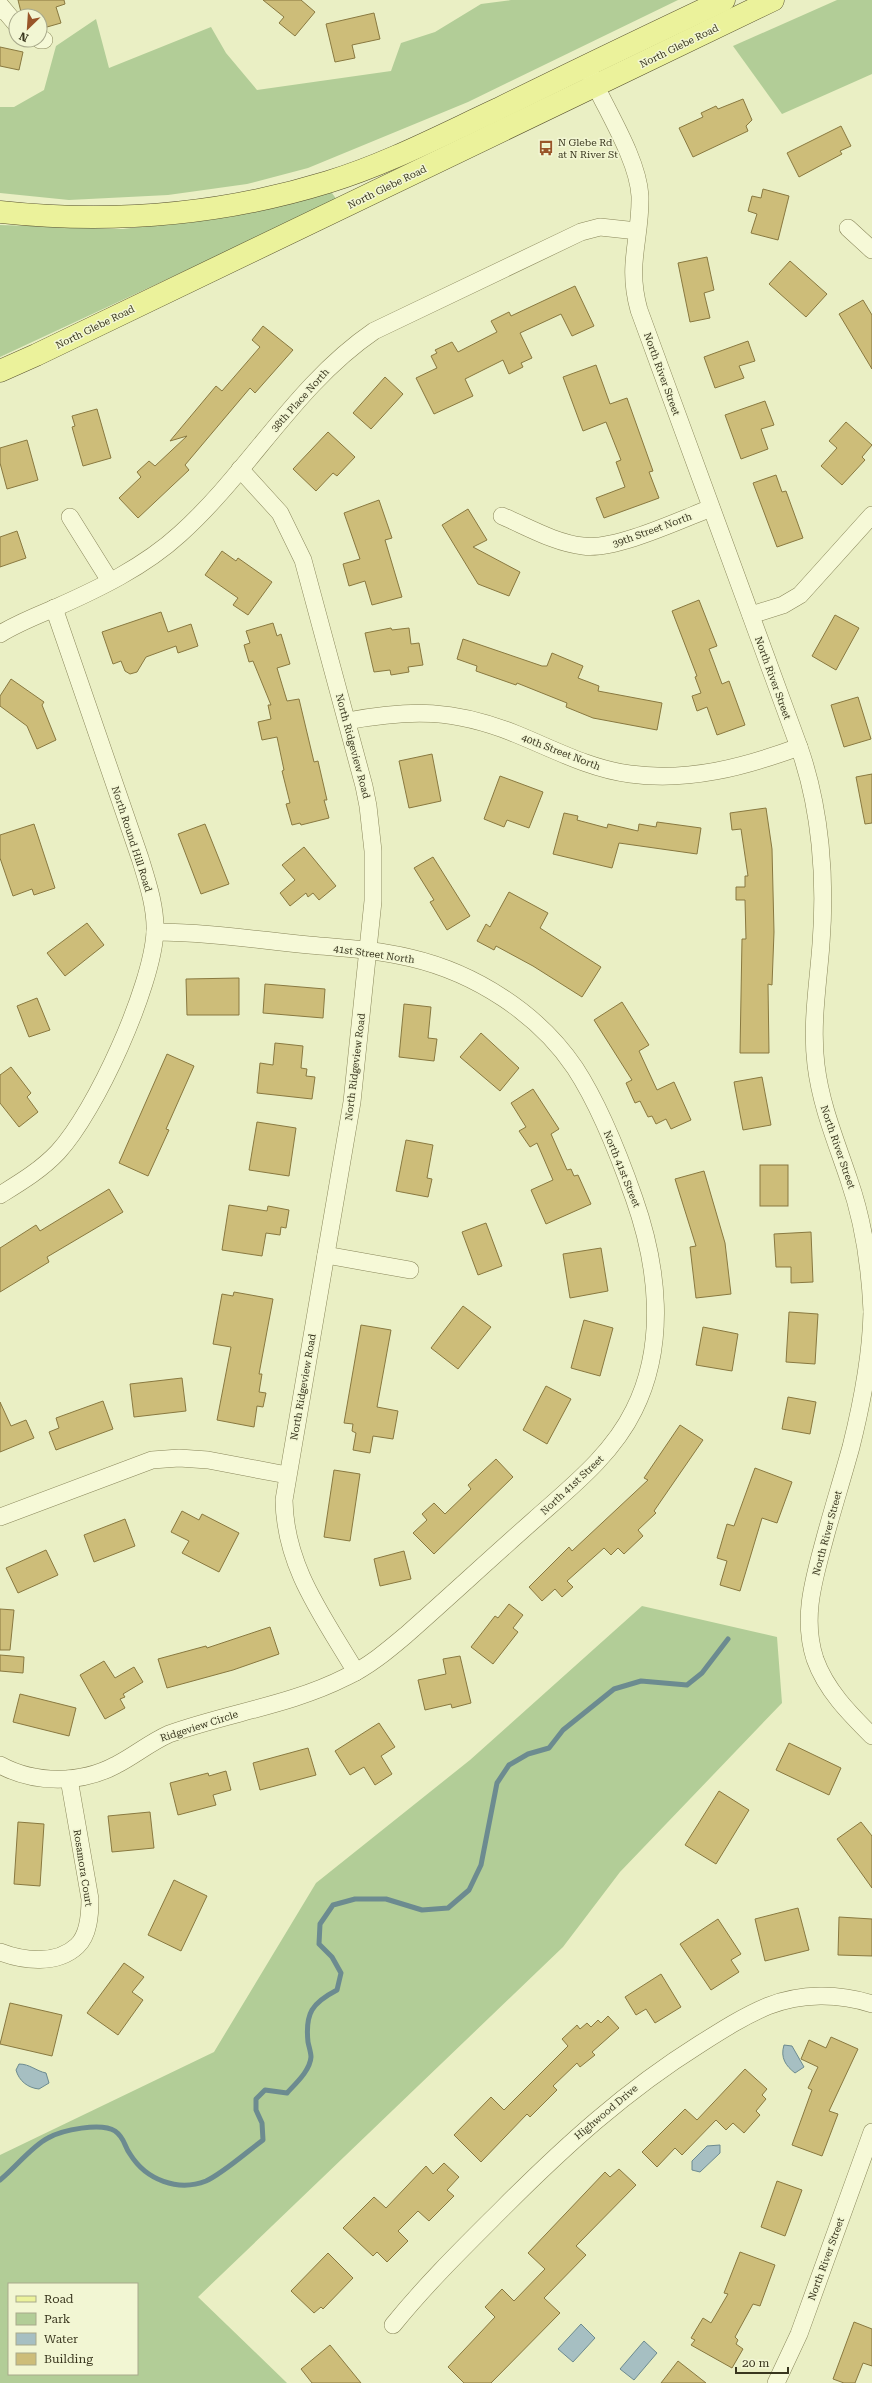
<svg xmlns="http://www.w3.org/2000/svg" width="872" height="2383" viewBox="0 0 872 2383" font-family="'Roboto Serif',serif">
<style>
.green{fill:#b2cd97;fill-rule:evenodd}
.water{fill:#a6bfc2;stroke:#6c8b90}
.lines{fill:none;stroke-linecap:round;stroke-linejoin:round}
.stream{stroke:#6c8b90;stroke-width:5}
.building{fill:#cdbd79;stroke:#897940}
.minor-casing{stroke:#89865a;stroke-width:18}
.primary-casing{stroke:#57512e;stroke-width:23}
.minor{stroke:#f6f9d7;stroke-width:17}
.primary{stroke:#ebf29b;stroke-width:22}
.labels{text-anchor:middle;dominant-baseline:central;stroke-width:3;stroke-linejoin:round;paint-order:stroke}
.street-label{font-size:10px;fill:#39361e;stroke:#f2f6d3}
.poi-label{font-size:10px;fill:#39361e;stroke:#f2f6d3;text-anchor:start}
</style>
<rect width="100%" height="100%" fill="#eaefc4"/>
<g class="green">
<path d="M511 0H678L468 102 308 168 247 184 168 195 69 200 0 193V107H14L44 90 56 46 96 19 109 68 211 27 226 53 257 90 391 71 401 43 435 32 481 4Z"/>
<path d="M837 0H872V74L782 114 733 46Z"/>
<path d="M329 189 337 200 0 357V225L123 229 236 215Z"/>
<path d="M642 1606 777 1637 782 1703 620 1872 563 1947 198 2297 287 2383H0V2155L214 2052 316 1883 470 1760ZM9 2284H137V2374H9Z"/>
</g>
<g class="water">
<path d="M784 2045 792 2046 804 2067 795 2073C786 2066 780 2058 784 2045Z"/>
<path d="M19 2064C30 2064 36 2071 46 2073L49 2083 39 2089C28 2088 19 2081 16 2070Z"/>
<path d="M720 2145V2153L700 2172 692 2170V2161L707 2146Z"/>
<path d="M581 2324 595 2338 573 2362 558 2349Z"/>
<path d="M644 2341 657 2353 634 2380 620 2369Z"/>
</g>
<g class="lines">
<path class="stream" d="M0 2180C15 2168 32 2146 48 2138 62 2130 101 2122 115 2131 125 2138 124 2146 130 2154 146 2180 178 2192 206 2181 222 2174 248 2151 263 2140L262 2123 256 2110V2099L265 2090 287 2093C295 2084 310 2071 311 2057 311 2053 309 2047 308 2042 305 2013 312 2003 337 1990L341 1973 332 1957 319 1944 320 1924 333 1905 355 1899H386L422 1910 448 1908 469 1890 481 1865 497 1783 509 1765 528 1754 549 1748 563 1730 614 1689 641 1681 687 1685 702 1673 728 1639"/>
</g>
<g class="building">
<path d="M18 0H64L65 4 56 7 61 23 40 29V16H37L35 12 22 16Z"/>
<path d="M263 0H301L315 12 295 36 279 23 284 17Z"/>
<path d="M374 13 380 39 352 45 355 58 335 62 326 24Z"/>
<path d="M0 47 23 52 19 70 0 66Z"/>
<path d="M743 99 752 120 746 126 748 131 693 157 679 128 703 117 701 113 716 106 718 109Z"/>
<path d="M841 126 851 146 840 151 842 154 799 177 787 153Z"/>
<path d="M763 189 789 196 778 240 751 233 757 214 748 211 752 196 761 198Z"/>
<path d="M707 257 714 290 704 293 710 318 690 322 678 263Z"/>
<path d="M790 261 827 294 806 317 769 284Z"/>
<path d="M575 286 594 326 572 336 561 314 520 333 532 358 521 363 523 367 509 374 503 360 465 379 473 396 434 414 416 378 437 368 431 356 437 353 435 350 452 342 458 352 497 332 491 321 509 312 511 316Z"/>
<path d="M863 300 872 315V369L839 314Z"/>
<path d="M263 326 293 350 255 393 250 388 185 465 189 470 138 518 119 498 141 477 137 472 149 461 155 466 187 436 170 441 216 386 222 391 260 347 252 340Z"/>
<path d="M748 341 755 361 739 366 744 378 715 388 704 357Z"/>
<path d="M596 365 610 404 627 398 653 471 649 472 659 498 604 518 596 498 625 487 616 462 621 460 606 422 583 431 563 377Z"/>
<path d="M385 377 403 394 371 429 353 413Z"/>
<path d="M765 401 774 425 761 429 768 449 741 459 725 415Z"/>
<path d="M97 409 111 458 83 466 72 427 75 426 72 416Z"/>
<path d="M846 422 872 445 862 457 865 460 842 485 821 466 837 448 829 441Z"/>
<path d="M328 432 355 457 337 476 333 473 316 491 293 469Z"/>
<path d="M27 440 38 480 7 489 0 463V448Z"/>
<path d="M776 475 782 492 786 491 803 538 777 547 753 483Z"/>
<path d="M379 500 392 538 385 540 402 597 372 605 365 581 349 586 343 564 360 559 344 513Z"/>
<path d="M468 509 487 540 473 547 520 572 509 596 478 584 442 525Z"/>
<path d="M17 531 26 558 0 567V537Z"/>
<path d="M222 551 236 561 238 558 272 582 248 615 233 605 238 598 205 575Z"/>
<path d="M699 600 717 646 709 649 722 684 729 681 745 725 717 735 707 707 697 711 692 696 701 693 695 677 697 676 672 611Z"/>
<path d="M161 612 168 632 191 624 198 646 178 653 176 646 146 657 137 672 130 674 125 671 121 661 113 664 102 632Z"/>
<path d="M835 615 859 628 836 670 812 656Z"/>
<path d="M273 623 277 636 281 634 290 664 277 668 287 701 299 699 314 762 318 761 327 800H324L329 818 301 825 300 823 292 825 286 804 290 803 282 771 284 770 277 737 262 740 258 722 271 719 268 705H271L253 661 249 662 244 645 250 643 246 631Z"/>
<path d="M391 628 392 630 409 628 411 644 419 643 423 665 408 667 409 672 391 675 390 670 374 672 365 633Z"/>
<path d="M463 639 542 666H547L552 653 583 666 578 678 599 686 598 691 662 703 657 730 593 718 566 707 567 703 517 683 516 685 476 671 477 666 457 659Z"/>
<path d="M11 679 44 702 42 705 56 740 37 749 27 726 0 706V696Z"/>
<path d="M858 697 871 739 844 747 831 705Z"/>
<path d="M432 754 441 801 409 808 399 761Z"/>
<path d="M872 774V823L865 824 856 777Z"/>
<path d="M500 776 543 792 529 828 507 820 504 827 484 819Z"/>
<path d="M766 808 772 849 774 932 772 985 768 984 769 1053H740L742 939H746L745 900H736V887H745V876H748L741 829 732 830 730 813Z"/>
<path d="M564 813 578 816 577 820 607 828 608 824 638 831 639 824 656 827 657 822 701 828 697 854 619 843 612 868 553 854Z"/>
<path d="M34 824 55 888 34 895 32 889 13 896 0 858V835Z"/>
<path d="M205 824 229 884 201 894 178 834Z"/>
<path d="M304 847 336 886 319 900 313 893 308 897 306 893 290 906 280 893 295 880 282 865Z"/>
<path d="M433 857 470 916 447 930 430 902 434 900 414 868Z"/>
<path d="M509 892 548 913 540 928 601 967 582 997 533 966 496 946 494 950 477 941 486 924 490 927Z"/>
<path d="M87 923 104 945 65 976 47 953Z"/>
<path d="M239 978V1015H187L186 979Z"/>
<path d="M265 984 325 989 323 1018 263 1013Z"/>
<path d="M37 998 50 1030 29 1037 17 1006Z"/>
<path d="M622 1002 649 1045 639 1051 657 1090 674 1082 691 1120 671 1129 666 1119 656 1124 652 1116 648 1117 640 1101 635 1103 626 1083 632 1080 594 1020Z"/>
<path d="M404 1004 431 1007 428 1038 437 1039 434 1061 399 1057Z"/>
<path d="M481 1033 519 1068 500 1091 460 1057Z"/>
<path d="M275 1043 303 1046 301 1068 307 1069 306 1076 315 1077 312 1099 257 1093 260 1063 273 1065Z"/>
<path d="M167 1054 194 1066 166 1129 169 1130 148 1176 119 1163Z"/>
<path d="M11 1067 31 1093 27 1097 38 1112 19 1127 0 1103V1075Z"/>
<path d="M762 1077 771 1125 743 1130 734 1082Z"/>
<path d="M533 1089 559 1129 551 1134 567 1170 571 1169 574 1176 578 1175 591 1204 546 1224 531 1190 553 1180 537 1143 530 1147 519 1131 526 1127 511 1103Z"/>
<path d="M257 1122 296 1128 289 1176 249 1170Z"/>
<path d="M406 1140 433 1145 427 1178 432 1179 428 1197 396 1191Z"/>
<rect x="760" y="1165" width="28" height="41"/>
<path d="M704 1171 725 1243 731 1294 696 1298 690 1247 696 1246 675 1179Z"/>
<path d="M109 1189 123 1212 47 1257 49 1262 0 1292V1248L36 1225 40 1231Z"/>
<path d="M229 1205 267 1211 268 1206 289 1210 286 1228 281 1227 280 1235 266 1233 262 1256 222 1250Z"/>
<path d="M486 1223 502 1266 478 1275 462 1232Z"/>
<path d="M811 1232 813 1282 791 1283V1267H776L774 1234Z"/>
<path d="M601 1248 608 1291 570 1298 563 1254Z"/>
<path d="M234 1292 273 1299 259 1374H262L259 1392 266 1393 263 1407 257 1406 254 1427 217 1420 231 1347 213 1344 222 1294 233 1296Z"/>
<path d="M463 1306 491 1327 458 1369 431 1348Z"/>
<path d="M789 1312 818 1314 815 1364 786 1362Z"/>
<path d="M584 1320 613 1328 600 1376 571 1368Z"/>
<path d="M361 1325 391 1330 377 1407 398 1411 393 1439 373 1436 370 1453 353 1450 356 1433 352 1431 353 1424 344 1423Z"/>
<path d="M703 1327 738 1334 732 1371 696 1365Z"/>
<path d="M182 1378 186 1411 134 1417 130 1384Z"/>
<path d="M546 1386 571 1399 547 1444 523 1430Z"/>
<path d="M788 1397 816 1402 810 1434 782 1429Z"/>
<path d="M103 1401 113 1429 56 1450 49 1432 59 1428 56 1418Z"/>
<path d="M0 1402 11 1426 26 1420 34 1438 0 1452Z"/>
<path d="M680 1425 703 1440 654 1511 656 1513 638 1530 643 1536 624 1554 618 1548 611 1555 604 1548 567 1581 573 1587 562 1597 555 1589 542 1601 529 1587 569 1547 572 1551 648 1480 644 1478Z"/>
<path d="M496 1459 513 1477 434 1554 413 1533 427 1520 422 1514 434 1503 445 1514 471 1489 468 1485Z"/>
<path d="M755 1468 792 1482 777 1523 762 1518 740 1591 720 1585 727 1561 717 1558 727 1524 734 1526Z"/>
<path d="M334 1470 360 1474 350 1541 324 1537Z"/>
<path d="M182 1511 199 1520 202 1514 239 1533 219 1572 182 1553 189 1541 171 1532Z"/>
<path d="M125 1519 135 1546 94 1562 84 1535Z"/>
<path d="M46 1550 58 1575 18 1593 6 1568Z"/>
<path d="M404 1551 411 1579 380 1586 374 1559Z"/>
<path d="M509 1604 523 1615 513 1628 518 1632 493 1664 471 1647 495 1616 498 1618Z"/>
<path d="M0 1609 14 1610 10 1650H0Z"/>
<path d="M270 1627 279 1654 233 1670 167 1688 158 1659 206 1646 207 1648Z"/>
<path d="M0 1655 24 1657 23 1673 0 1671Z"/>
<path d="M460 1656 471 1703 452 1708 451 1704 425 1710 418 1680 446 1674 443 1659Z"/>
<path d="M104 1661 115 1678 134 1667 143 1682 123 1694 125 1697 120 1699 125 1708 105 1719 80 1675Z"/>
<path d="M20 1694 76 1708 69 1736 13 1722Z"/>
<path d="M379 1723 395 1747 381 1756 392 1774 375 1785 364 1767 350 1775 335 1751Z"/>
<path d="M789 1743 841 1768 829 1795 776 1770Z"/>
<path d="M308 1748 316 1775 260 1790 253 1763Z"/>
<path d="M226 1771 231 1790 213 1795 216 1805 178 1815 170 1783 208 1773 209 1776Z"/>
<path d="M719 1791 749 1810 716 1864 685 1845Z"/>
<path d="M150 1812 154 1848 112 1852 108 1816Z"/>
<path d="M18 1822 44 1824 40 1886 14 1884Z"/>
<path d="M861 1822 872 1836V1888L837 1839Z"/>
<path d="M174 1880 207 1896 181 1951 148 1935Z"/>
<path d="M798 1908 809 1950 765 1961 755 1919Z"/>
<path d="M839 1917 872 1919V1956L838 1955Z"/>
<path d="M718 1919 741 1954 731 1960 739 1972 711 1990 680 1944Z"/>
<path d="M124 1963 144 1977 132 1992 143 2000 118 2035 87 2013Z"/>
<path d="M661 1974 681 2007 655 2023 646 2009 636 2015 625 1997Z"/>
<path d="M10 2003 62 2015 52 2056 0 2044Z"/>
<path d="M608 2016 619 2028 592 2052 595 2055 580 2067 577 2063 553 2086 557 2090 530 2117 527 2114 481 2162 454 2135 491 2097 504 2110 568 2046 562 2039 577 2025 580 2029 587 2023 591 2027 598 2020 601 2023Z"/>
<path d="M831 2037 858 2049 829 2111 838 2114 822 2156 792 2145 812 2090 808 2088 818 2067 801 2059 809 2040 826 2048Z"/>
<path d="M745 2069 767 2089 762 2095 766 2099 756 2111 760 2115 744 2133 733 2123 726 2130 716 2120 682 2155 675 2148 657 2167 642 2152 685 2109 697 2120Z"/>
<path d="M444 2163 459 2177 447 2190 454 2196 429 2221 418 2211 398 2231 408 2241 387 2262 377 2252 373 2256 343 2228 374 2197 386 2208 426 2166 433 2174Z"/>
<path d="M619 2169 636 2185 576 2246 586 2255 544 2298 560 2313 491 2383H464L448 2367 495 2317 485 2307 502 2289 514 2301 545 2269 528 2253 605 2172 610 2177Z"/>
<path d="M777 2181 802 2190 785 2236 761 2227Z"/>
<path d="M740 2252 775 2265 760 2306 753 2304 735 2337 738 2340 736 2344 743 2349 732 2368 691 2345 695 2340 691 2338 703 2318 711 2323 728 2294 724 2293Z"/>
<path d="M328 2253 353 2278 323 2309 321 2307 314 2313 291 2291Z"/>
<path d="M854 2322 872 2329V2366L863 2363 855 2383H844L833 2379Z"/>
<path d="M330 2345 361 2383H312L301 2369Z"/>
<path d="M678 2361 706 2383H661Z"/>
</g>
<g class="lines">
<defs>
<g id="minor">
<path d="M0 5 16 24"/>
<path d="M40 40H44"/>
<path d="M591 76C606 110 638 159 640 196 641 239 626 264 639 310L799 747C821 809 826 880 821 944 818 985 811 1024 816 1065 821 1106 836 1141 849 1180 864 1223 870 1266 872 1311"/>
<path d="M848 228 872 250"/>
<path d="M240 469 280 513 303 560 364 786 368 806 373 851V901L352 1102 284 1500C285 1567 323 1616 356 1672"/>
<path d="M502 516C528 527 555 543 583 546 614 551 680 520 711 508"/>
<path d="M70 517 110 581"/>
<path d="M751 615 783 605 800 595 872 515"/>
<path d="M0 634C18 623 36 616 55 608 98 589 144 567 180 534 250 471 295 385 374 331L581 232 600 227 637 231"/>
<path d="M347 721C412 709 454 709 516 734 553 749 590 769 630 774 689 782 744 767 799 747"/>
<path d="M0 1195C21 1182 41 1170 58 1152 96 1111 152 987 155 932 156 907 147 881 140 858L54 608"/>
<path d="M326 1255 410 1270"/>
<path d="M872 1312C871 1358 862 1403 851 1447 843 1476 834 1505 826 1534 815 1576 801 1616 815 1659 826 1690 849 1713 872 1736"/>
<path d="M0 1517 152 1460 179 1458 208 1460 287 1475"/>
<path d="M0 1765C35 1784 81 1784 116 1765 134 1756 149 1743 169 1734 227 1713 291 1705 346 1677 368 1667 387 1651 406 1635 449 1597 491 1558 534 1520 571 1487 612 1455 634 1410 667 1344 658 1266 634 1198 620 1158 598 1103 575 1068 538 1013 475 973 411 958 378 950 343 948 309 945 258 940 206 932 155 932"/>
<path d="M0 1952C23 1961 57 1965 77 1946 89 1935 90 1914 90 1899L69 1779"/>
<path d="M393 2325C427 2283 465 2246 503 2208 565 2146 625 2091 700 2044 722 2030 744 2016 768 2006 801 1993 839 1993 872 2004"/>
<path d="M776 2383 799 2334 872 2132"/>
</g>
<g id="primary">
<path d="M0 212C111 224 221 215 328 182 387 164 442 135 498 109 573 72 648 36 724 0"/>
<path d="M0 371 36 355 773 0"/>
</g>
</defs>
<use href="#minor" class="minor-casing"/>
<use href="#primary" class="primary-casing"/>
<use href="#minor" class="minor"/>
<use href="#primary" class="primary"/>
</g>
<defs>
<symbol id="bus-bare" viewBox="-9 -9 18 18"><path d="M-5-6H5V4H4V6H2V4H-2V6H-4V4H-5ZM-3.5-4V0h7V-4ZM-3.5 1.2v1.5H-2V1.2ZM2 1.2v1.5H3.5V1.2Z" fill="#995529" stroke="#f2f6d3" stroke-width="2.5" paint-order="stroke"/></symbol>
</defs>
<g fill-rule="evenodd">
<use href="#bus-bare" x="535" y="137" width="22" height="22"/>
</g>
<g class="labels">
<g class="street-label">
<text transform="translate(679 46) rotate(-26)">North Glebe Road</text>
<text transform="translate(387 187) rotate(-26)">North Glebe Road</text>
<text transform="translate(95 327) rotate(-26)">North Glebe Road</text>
<text transform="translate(662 374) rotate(70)">North River Street</text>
<text transform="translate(300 400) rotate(-48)">38th Place North</text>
<text transform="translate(652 530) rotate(-20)">39th Street North</text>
<text transform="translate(773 678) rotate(70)">North River Street</text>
<text transform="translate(353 746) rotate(75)">North Ridgeview Road</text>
<text transform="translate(561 752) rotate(21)">40th Street North</text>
<text transform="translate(132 839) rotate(72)">North Round Hill Road</text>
<text transform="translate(374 954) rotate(8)">41st Street North</text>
<text transform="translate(355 1067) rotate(-83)">North Ridgeview Road</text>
<text transform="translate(838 1147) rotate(71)">North River Street</text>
<text transform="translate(622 1169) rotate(68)">North 41st Street</text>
<text transform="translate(303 1387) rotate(-80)">North Ridgeview Road</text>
<text transform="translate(572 1485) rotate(-43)">North 41st Street</text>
<text transform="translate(827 1533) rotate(-75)">North River Street</text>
<text transform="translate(199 1726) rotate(-18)">Ridgeview Circle</text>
<text transform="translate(83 1868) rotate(81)">Rosamora Court</text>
<text transform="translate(606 2112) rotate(-40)">Highwood Drive</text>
<text transform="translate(826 2259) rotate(-70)">North River Street</text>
</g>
<g class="poi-label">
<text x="558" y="142">N Glebe Rd<tspan x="558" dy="12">at N River St</tspan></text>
</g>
</g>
<rect x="8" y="2283" width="130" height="92" fill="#f2f6d3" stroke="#a8a98b"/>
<rect x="16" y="2296" width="20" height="6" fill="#ebf29b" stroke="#a8a98b"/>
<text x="44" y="2303" font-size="12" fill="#39361e">Road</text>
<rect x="16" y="2313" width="20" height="12" fill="#b2cd97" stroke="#a8a98b"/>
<text x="44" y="2323" font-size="12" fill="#39361e">Park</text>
<rect x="16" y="2333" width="20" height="12" fill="#a6bfc2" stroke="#a8a98b"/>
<text x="44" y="2343" font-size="12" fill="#39361e">Water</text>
<rect x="16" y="2353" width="20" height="12" fill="#cdbd79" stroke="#a8a98b"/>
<text x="44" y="2363" font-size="12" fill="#39361e">Building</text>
<g transform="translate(28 28) rotate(205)"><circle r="19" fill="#f2f6d3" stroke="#a8a98b"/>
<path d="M0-3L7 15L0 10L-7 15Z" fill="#995529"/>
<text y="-6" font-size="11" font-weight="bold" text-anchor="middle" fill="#39361e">N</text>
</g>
<path d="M736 2367v6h52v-6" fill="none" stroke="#39361e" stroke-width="2"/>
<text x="742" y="2367" font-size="12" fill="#39361e" stroke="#f2f6d3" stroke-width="3" paint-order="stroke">20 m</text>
</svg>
